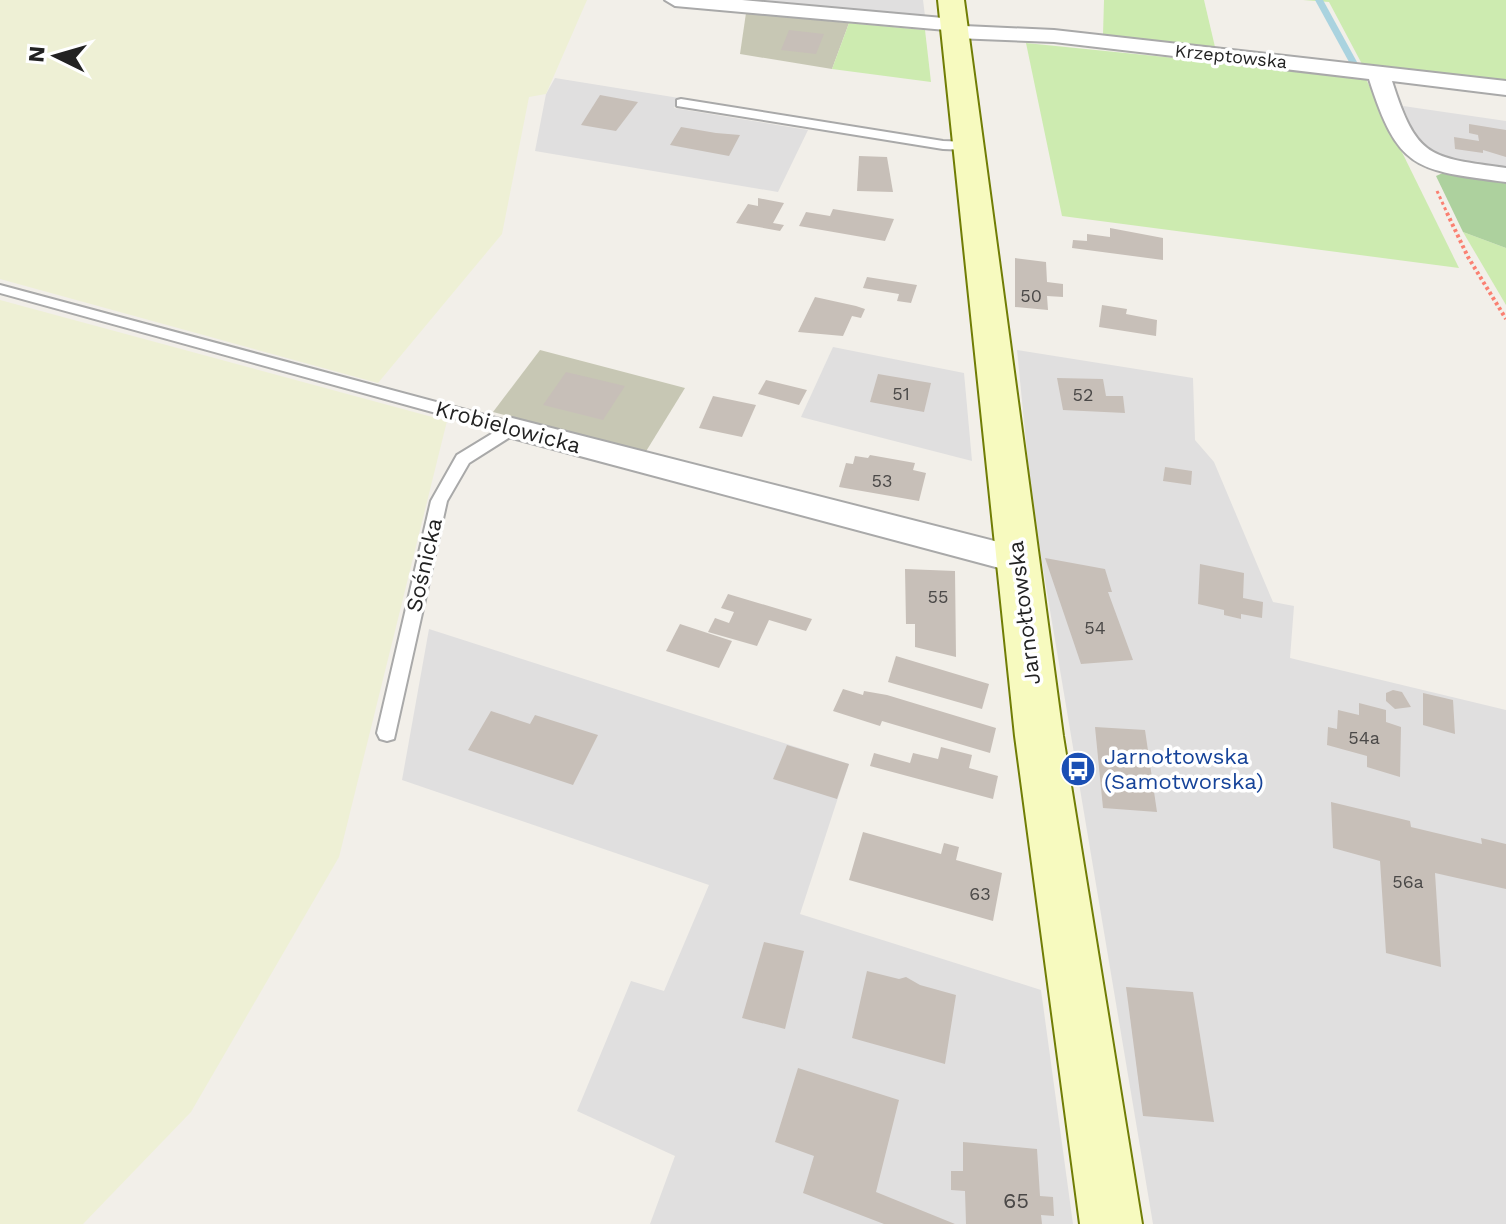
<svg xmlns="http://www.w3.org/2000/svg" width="1506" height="1224" viewBox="0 0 1506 1224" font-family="'Work Sans',sans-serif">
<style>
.residential{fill:#e0dfdf}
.construction{fill:#c7c7b4}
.farmland{fill:#eef0d5}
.grass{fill:#cdebb0}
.forest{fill:#add19e}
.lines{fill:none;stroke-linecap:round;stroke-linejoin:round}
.stream{fill:#aad3df;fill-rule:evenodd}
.building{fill:#c7bfb8}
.lane-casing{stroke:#a9a9a9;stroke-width:4}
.street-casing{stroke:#a9a9a9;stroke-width:4}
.secondary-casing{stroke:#707d05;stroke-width:4}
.path-far1{stroke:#fa8072;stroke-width:3;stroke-dasharray:3 3;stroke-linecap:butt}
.path{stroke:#fa8072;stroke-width:4;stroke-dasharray:3 3;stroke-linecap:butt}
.lane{fill:#fff;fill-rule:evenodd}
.street{fill:#fff;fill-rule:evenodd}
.secondary{fill:#f7fabf;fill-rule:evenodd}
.labels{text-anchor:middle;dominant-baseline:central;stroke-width:7;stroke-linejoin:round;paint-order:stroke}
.far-street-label{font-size:18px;fill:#222;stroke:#fff}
.number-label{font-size:18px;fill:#4b4948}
.street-label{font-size:22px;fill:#222;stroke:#fff}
.transit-label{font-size:22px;fill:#164399;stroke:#fff;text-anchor:start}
.near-number-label{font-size:22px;fill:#4b4948}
</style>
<rect width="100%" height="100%" fill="#f2efe9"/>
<g class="residential">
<path d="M762 0H923L925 16Z"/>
<path d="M555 78 679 98 674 108 808 130 778 192 535 151 546 94Z"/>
<path d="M1403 106 1506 121V169L1442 158 1418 145Z"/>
<path d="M833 347 964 373 972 461 801 417Z"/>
<path d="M1017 350 1193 378 1195 440 1214 462 1273 602 1294 606 1290 658 1506 710V1224H1153L1032 503Z"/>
<path d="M429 629 849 764 800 914 1041 990 1073 1224H650L675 1156 577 1111 631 981 664 991 709 885 402 780Z"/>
</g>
<g class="construction">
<path d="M746 13 849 23 832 69 740 54Z"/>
<path d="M540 350 685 388 645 453 493 412Z"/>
</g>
<g class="farmland">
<path d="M0 0H587L546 94 529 97 502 234 378 383 0 279Z"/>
<path d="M0 300 447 421 339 857 191 1112 83 1224H0Z"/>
</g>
<g class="grass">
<path d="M1104 0H1204L1215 47 1103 35Z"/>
<path d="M1303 0H1506V85L1363 66 1329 2Z"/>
<path d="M849 23 925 30 931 82 832 69Z"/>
<path d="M1026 43 1365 77 1459 268 1062 216Z"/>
<path d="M1463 232 1506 248V305Z"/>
</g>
<path class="forest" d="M1445 172 1506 183V248L1463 232 1436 176Z"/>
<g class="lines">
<path class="stream" d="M1315 0H1323L1357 62 1356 64 1349 62Z"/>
</g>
<g class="building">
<path d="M789 30 824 34 816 54 781 50Z"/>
<path d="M600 95 638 102 616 131 581 125Z"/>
<path d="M1469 124 1506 130V157L1483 150V153L1455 149 1454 137 1479 141 1478 135 1469 133Z"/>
<path d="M681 127 716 133 740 135 729 156 670 145Z"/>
<path d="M859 156 887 157 893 192 857 191Z"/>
<path d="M758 198 784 203 773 223 784 225 780 231 736 223 748 204 758 206Z"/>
<path d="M833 209 894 219 885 241 799 226 806 212 830 216Z"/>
<path d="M1110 228 1163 238V260L1072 248 1073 240 1087 241V234L1110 237Z"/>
<path d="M1015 258 1046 262 1047 282 1063 284V297L1047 296 1048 310 1015 307Z"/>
<path d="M867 277 917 285 911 303 897 301 899 294 863 288Z"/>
<path d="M815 297 856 306 865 309 861 318 852 316 843 336 798 332Z"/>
<path d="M1102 305 1127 309 1126 314 1157 320 1156 336 1099 327Z"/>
<path d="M566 372 625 386 603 420 543 405Z"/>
<path d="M878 374 931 383 924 412 870 402Z"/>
<path d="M1057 378 1103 379 1106 396H1123L1125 413 1063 410Z"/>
<path d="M766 380 807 390 799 405 758 394Z"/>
<path d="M713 396 756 405 742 437 699 428Z"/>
<path d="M870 455 915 463 913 470 926 473 919 501 839 487 846 463 853 464 855 456 868 458Z"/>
<path d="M1165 467 1192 471 1191 485 1163 481Z"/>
<path d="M1045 558 1105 569 1112 592H1108L1133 660 1081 664Z"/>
<path d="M1200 564 1244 573 1243 598 1263 602 1262 618 1241 614V619L1224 615V610L1198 604Z"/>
<path d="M905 569 955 571 956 657 915 647V624H906Z"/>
<path d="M728 594 812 619 806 631 769 620 757 646 708 632 715 618 729 623 734 612 721 608Z"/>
<path d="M680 624 732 641 719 668 666 651Z"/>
<path d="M896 656 989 684 982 709 888 682Z"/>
<path d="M843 689 863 695 864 691 887 695 996 728 990 753 882 721 880 726 833 711Z"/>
<path d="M1393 690 1402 692 1411 707 1395 709 1386 701V693Z"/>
<path d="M1423 693 1453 700 1455 734 1423 725Z"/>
<path d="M1359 703 1386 710V722L1401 727 1400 777 1367 767V756L1327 745 1328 727 1337 729 1338 710 1359 715Z"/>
<path d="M491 711 530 724 535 715 598 735 573 785 468 750Z"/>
<path d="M1095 727 1145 730 1157 812 1103 808Z"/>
<path d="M787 745 849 764 837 799 773 779Z"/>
<path d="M941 747 972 755 969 768 998 776 993 799 870 766 874 753 910 763 913 753 938 759Z"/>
<path d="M1331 802 1410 821 1411 827 1482 844 1481 838 1506 844V889L1435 873 1441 967 1386 953 1380 861 1333 848Z"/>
<path d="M863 832 941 854 944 843 959 847 956 860 1002 873 993 921 849 880Z"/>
<path d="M764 942 804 951 785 1029 742 1018Z"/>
<path d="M867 971 899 979 906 977 920 985 956 995 945 1064 852 1038Z"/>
<path d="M1126 987 1193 992 1214 1122 1143 1116Z"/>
<path d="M798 1068 899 1100 876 1192 955 1224H884L803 1193 814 1156 775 1142Z"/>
<path d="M963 1142 1037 1149 1040 1196 1053 1197 1054 1216 1041 1215 1042 1224H966L965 1191 951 1190V1171H963Z"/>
</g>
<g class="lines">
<defs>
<g id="lane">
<path d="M681 99 943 141 969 142 975 146 969 150 943 149 677 106V100Z"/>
<path d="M0 285 518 424 520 428 518 432 469 463 447 501 394 739 387 741 380 739 377 733 431 501 457 455 498 430 0 293Z"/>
</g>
<g id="street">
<path d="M665 0H742L954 19 961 21 964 26 1054 30 1506 81V95L1392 81C1417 159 1429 157 1506 168V182C1415 170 1398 170 1369 79L1054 42 955 38 948 36 946 30 675 6Z"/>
<path d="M512 418 1018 547 1030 551 1034 560 1030 569 1018 573 501 435 497 428 501 421Z"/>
</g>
<path id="secondary" d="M938 0H964L1063 736 1142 1224H1080L1015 736Z"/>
</defs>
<use href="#lane" class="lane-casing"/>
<use href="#street" class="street-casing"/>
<use href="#secondary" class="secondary-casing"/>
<path class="path-far1" d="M1437 191 1448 215"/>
<path class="path" d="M1447 213 1468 257 1506 319"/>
<use href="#lane" class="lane"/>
<use href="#street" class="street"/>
<use href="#secondary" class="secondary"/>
</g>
<defs>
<symbol id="bus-disc" viewBox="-11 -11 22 22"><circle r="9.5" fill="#1a4fb4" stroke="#fff"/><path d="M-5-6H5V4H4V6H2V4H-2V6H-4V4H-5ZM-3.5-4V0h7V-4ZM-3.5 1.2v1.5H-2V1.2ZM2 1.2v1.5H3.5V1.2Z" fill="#fff"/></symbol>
</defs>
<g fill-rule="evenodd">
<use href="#bus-disc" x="1058" y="749" width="40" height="40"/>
</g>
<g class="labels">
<g class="far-street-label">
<text transform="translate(1231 56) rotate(6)">Krzeptowska</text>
</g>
<g class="number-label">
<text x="1031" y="295">50</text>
<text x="901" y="393">51</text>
<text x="1083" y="394">52</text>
<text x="882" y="480">53</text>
<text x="938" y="596">55</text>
<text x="1095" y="627">54</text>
<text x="1364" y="737">54a</text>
<text x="1408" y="881">56a</text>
<text x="980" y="893">63</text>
</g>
<g class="street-label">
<text transform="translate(508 427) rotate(15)">Krobielowicka</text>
<text transform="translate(424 565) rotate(-77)">Sośnicka</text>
<text transform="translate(1024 613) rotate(-97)">Jarnołtowska</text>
</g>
<g class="transit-label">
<text x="1104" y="756">Jarnołtowska<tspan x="1104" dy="25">(Samotworska)</tspan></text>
</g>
<g class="near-number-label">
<text x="1016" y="1200">65</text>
</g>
</g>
<g transform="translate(56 56) rotate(275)" stroke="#ffffff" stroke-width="6" paint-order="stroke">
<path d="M0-6L14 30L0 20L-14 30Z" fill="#222222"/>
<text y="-12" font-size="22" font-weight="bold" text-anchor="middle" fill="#222222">N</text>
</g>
</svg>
